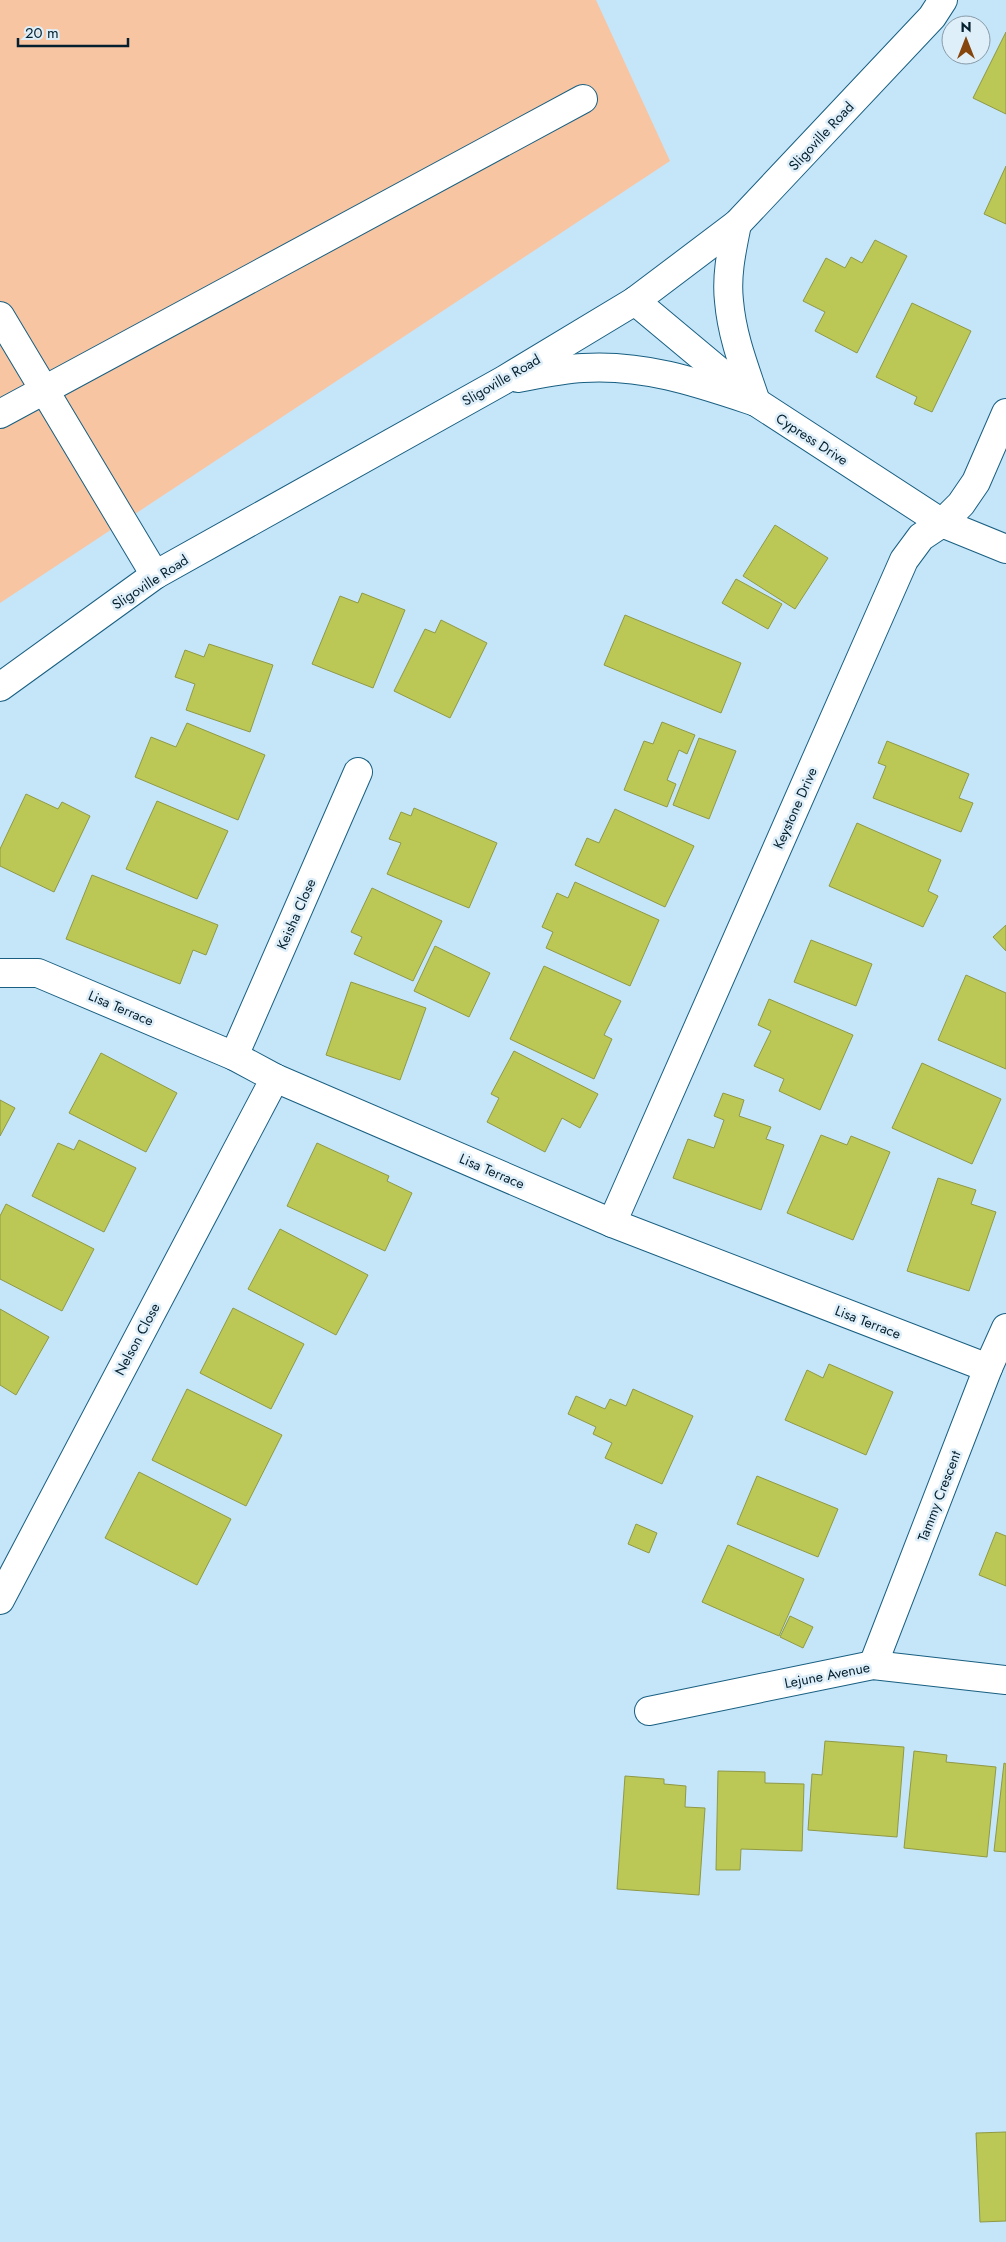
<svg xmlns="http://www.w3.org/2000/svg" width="1006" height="2242" viewBox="0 0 1006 2242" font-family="Jost,sans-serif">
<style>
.green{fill:#f8c5a3}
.building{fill:#bbc855;stroke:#8f9945}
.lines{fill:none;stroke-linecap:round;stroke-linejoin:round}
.minor-casing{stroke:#185f81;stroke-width:30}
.tertiary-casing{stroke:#185f81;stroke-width:30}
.minor{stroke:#fff;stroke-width:28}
.tertiary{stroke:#fff;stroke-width:28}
.labels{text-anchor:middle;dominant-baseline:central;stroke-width:5;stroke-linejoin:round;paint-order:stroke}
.street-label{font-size:14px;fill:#04202f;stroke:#dfeff9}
</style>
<rect width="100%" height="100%" fill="#c5e5f9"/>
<path class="green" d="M0 0H596L670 161 0 603Z"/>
<g class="building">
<path d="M1006 32V114L973 98Z"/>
<path d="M1006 166V224L984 214Z"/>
<path d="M875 240 907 256 857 353 815 331 825 312 803 301 826 258 845 268 851 257 862 263Z"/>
<path d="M912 303 971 331 932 412 914 404 917 397 876 377Z"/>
<path d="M775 525 828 558 795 609 743 576Z"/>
<path d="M736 579 782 604 768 629 722 603Z"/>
<path d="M362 593 405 610 373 688 312 664 340 596 358 603Z"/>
<path d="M625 615 741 663 721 713 604 665Z"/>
<path d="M441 620 487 643 450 718 394 691 425 629 435 633Z"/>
<path d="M209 644 273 665 250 732 186 710 195 684 175 677 185 650 204 657Z"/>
<path d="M662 722 695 735 687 754 679 750 667 780 676 784 667 807 624 790 644 741 653 744Z"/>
<path d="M187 723 265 755 238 820 135 777 151 737 176 747Z"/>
<path d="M699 738 736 751 709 819 673 805Z"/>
<path d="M887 741 969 774 959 798 973 803 961 832 873 798 886 766 878 763Z"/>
<path d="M26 794 58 809 62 802 90 816 54 892 0 866V849Z"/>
<path d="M157 801 228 831 197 899 126 869Z"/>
<path d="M414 808 497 843 469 908 387 874 401 843 389 839 401 812 411 816Z"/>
<path d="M615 809 694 846 665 907 575 865 587 838 599 843Z"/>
<path d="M857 823 941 860 928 891 938 896 923 927 829 886Z"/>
<path d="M92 875 218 925 206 955 193 950 180 984 66 939Z"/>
<path d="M575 882 659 920 630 986 546 948 553 932 542 927 557 893 568 898Z"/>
<path d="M372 888 442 921 413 981 354 954 362 937 351 932Z"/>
<path d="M1006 925V951L993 937Z"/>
<path d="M811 940 872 964 856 1006 794 982Z"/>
<path d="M435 946 490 973 469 1017 414 991Z"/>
<path d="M544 966 621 1001 604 1035 612 1039 594 1079 510 1039Z"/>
<path d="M966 975 1006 993V1069L938 1040Z"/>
<path d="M351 982 426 1008 400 1080 326 1055Z"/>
<path d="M769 999 853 1035 820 1110 779 1091 784 1079 754 1066 771 1031 758 1025Z"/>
<path d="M514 1051 598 1094 580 1128 562 1118 545 1152 487 1122 499 1098 491 1094Z"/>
<path d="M101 1053 177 1093 146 1152 69 1113Z"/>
<path d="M922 1063 1001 1099 972 1164 892 1128Z"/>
<path d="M723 1093 744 1100 739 1116 771 1127 766 1139 784 1145 761 1210 673 1178 688 1139 714 1148 724 1120 714 1116Z"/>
<path d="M0 1100 15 1108 0 1136Z"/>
<path d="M821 1135 847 1145 851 1136 890 1152 853 1240 787 1213Z"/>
<path d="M79 1140 136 1168 104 1232 32 1196 58 1143 74 1150Z"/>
<path d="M317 1143 389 1176 387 1181 412 1193 385 1251 287 1206Z"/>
<path d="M938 1178 976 1190 971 1204 996 1212 969 1291 907 1271Z"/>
<path d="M6 1204 94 1249 62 1311 0 1279V1216Z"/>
<path d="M280 1229 368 1275 336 1335 248 1289Z"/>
<path d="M233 1308 304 1344 271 1409 200 1373Z"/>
<path d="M0 1309 49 1337 16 1395 0 1385Z"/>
<path d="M829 1364 893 1392 866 1455 785 1420 807 1370 823 1378Z"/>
<path d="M187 1389 282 1435 246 1506 152 1460Z"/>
<path d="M633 1389 693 1416 662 1484 605 1458 612 1443 593 1434 596 1427 568 1414 576 1396 605 1409 610 1399 626 1406Z"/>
<path d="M139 1472 231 1519 197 1585 105 1538Z"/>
<path d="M757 1476 838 1509 818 1557 737 1524Z"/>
<path d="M636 1524 657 1533 649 1553 628 1544Z"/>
<path d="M996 1532 1006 1536V1586L979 1575Z"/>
<path d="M728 1545 804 1579 779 1636 702 1602Z"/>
<path d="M790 1616 813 1627 803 1648 780 1637Z"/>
<path d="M825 1741 904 1747 897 1837 808 1830 812 1774 822 1775Z"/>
<path d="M914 1751 947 1755 946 1762 996 1767 987 1857 904 1848Z"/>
<path d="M1004 1763 1006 1764V1852L994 1851Z"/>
<path d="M718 1771 765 1772V1783L804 1784 802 1851 741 1849 740 1870H716Z"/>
<path d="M625 1776 664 1779V1784L686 1786 685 1807 705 1808 699 1895 617 1889Z"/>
<path d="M1006 2132V2221L980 2222 976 2133Z"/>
</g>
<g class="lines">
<defs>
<g id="minor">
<path d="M635 301 756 402 942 523 1006 549"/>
<path d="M0 316 155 575"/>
<path d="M0 414 583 99"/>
<path d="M0 973H38L234 1056 275 1078 612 1223 988 1368"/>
<path d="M234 1056 358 772"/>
<path d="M612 1223 904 560 921 537 942 523 961 504 976 482 1006 413"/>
<path d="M0 1600 275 1078"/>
<path d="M873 1665 988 1368 1006 1328"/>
<path d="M649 1711 873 1665 1006 1680"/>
</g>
<g id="tertiary">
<path d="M737 224C732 249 726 275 729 301 732 337 745 369 756 402"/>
<path d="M518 378C539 374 562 369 583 368 645 364 699 383 756 402"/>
<path d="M0 687 155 575 504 380 635 301 737 224 932 17 943 0"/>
</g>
</defs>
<use href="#minor" class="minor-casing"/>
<use href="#tertiary" class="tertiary-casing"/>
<use href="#minor" class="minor"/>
<use href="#tertiary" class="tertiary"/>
</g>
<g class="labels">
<g class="street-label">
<text transform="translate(821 136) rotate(-47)">Sligoville Road</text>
<text transform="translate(501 380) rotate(-30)">Sligoville Road</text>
<text transform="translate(812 439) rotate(33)">Cypress Drive</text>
<text transform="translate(150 582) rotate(-33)">Sligoville Road</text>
<text transform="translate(795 808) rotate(-66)">Keystone Drive</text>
<text transform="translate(296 914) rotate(-66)">Keisha Close</text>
<text transform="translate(121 1008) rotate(23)">Lisa Terrace</text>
<text transform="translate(492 1171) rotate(23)">Lisa Terrace</text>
<text transform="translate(868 1322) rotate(21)">Lisa Terrace</text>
<text transform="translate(137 1339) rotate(-62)">Nelson Close</text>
<text transform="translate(939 1496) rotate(-69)">Tammy Crescent</text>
<text transform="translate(827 1675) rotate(-11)">Lejune Avenue</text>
</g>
</g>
<g transform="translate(966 40)"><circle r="24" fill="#dfeff9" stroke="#879ca8"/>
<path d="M0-4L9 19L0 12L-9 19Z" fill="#85450d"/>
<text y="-8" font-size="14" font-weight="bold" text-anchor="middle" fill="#04202f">N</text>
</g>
<path d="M18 38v8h110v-8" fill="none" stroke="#04202f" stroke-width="2.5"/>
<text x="25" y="38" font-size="15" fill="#04202f" stroke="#dfeff9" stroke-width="4" paint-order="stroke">20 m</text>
</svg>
